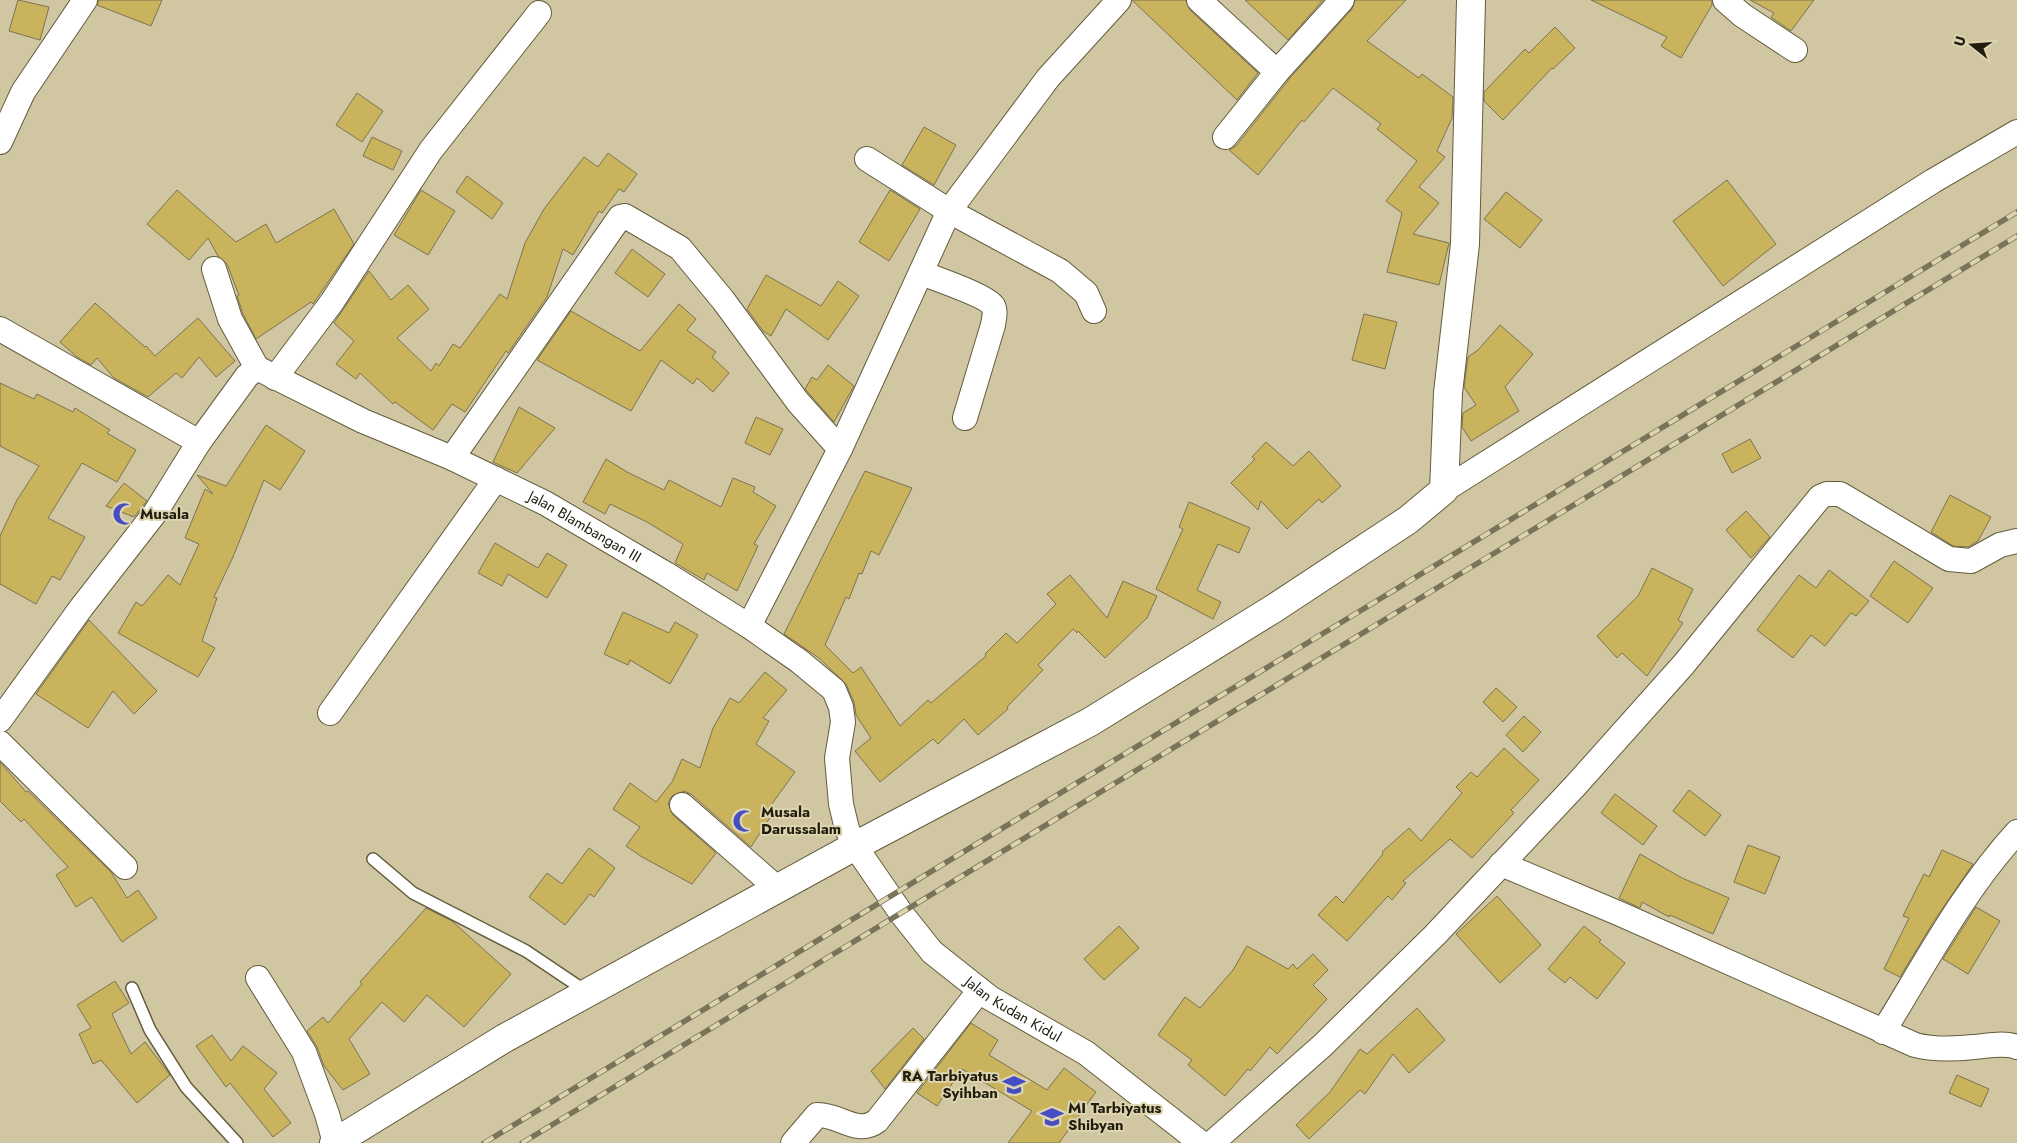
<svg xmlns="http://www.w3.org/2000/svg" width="2017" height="1143" viewBox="0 0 2017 1143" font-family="Jost,sans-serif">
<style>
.building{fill:#c9b35d;stroke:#7c7351}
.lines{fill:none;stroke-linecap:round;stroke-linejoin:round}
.lane-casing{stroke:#645c3a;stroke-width:14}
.street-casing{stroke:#645c3a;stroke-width:26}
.secondary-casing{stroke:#645c3a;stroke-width:30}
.lane{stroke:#fff;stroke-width:11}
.street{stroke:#fff;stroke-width:24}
.secondary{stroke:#fff;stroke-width:28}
.rail-casing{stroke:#797359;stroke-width:5.5}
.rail{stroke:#ddd4af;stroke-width:4;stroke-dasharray:11;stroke-linecap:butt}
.labels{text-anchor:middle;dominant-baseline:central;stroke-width:4;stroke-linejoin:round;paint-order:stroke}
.poi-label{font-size:15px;font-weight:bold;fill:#201d0f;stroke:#ddd4af;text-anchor:start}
.street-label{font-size:15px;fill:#201d0f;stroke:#ddd4af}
</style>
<rect width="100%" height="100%" fill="#d0c7a2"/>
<g class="building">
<path d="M18 0 49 7 40 40 9 31Z"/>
<path d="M99 0H162L151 26 97 5Z"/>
<path d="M1132 0H1186L1190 10 1258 73 1237 100Z"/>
<path d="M1245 0H1323L1288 40Z"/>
<path d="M1355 0H1406L1367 41 1419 78 1422 74 1453 97 1452 118 1437 151 1445 157 1419 187 1439 203 1413 234 1449 243 1439 285 1387 272 1402 213 1386 201 1417 161 1377 129 1381 124 1333 88 1304 122 1302 120 1258 175 1229 150 1236 146 1290 78 1352 9Z"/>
<path d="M1591 0H1712V5L1681 58 1661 46 1667 37Z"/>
<path d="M1750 0H1814L1791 31 1771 17 1774 13Z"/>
<path d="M1555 27 1575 48 1553 69 1552 68 1503 120 1484 101V92L1525 49 1529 53Z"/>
<path d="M357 93 383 111 362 142 336 125Z"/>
<path d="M924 127 956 145 934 185 902 165Z"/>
<path d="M372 137 402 151 393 170 363 156Z"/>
<path d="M608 153 637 174 624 192 619 189 602 213 599 211 573 255 563 249 547 297 508 353 506 351 465 412 452 404 433 430 395 402 393 404 360 373 356 379 336 364 354 341 334 323 369 271 391 300 408 285 429 309 397 338 431 371 436 363 439 366 453 344 460 348 500 294 507 299 525 243 544 209 584 157 598 167Z"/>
<path d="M467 176 503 203 492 219 456 192Z"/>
<path d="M1727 180 1776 244 1723 286 1673 221Z"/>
<path d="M177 190 236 242 266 224 276 243 334 209 354 244 313 304 311 302 256 339 243 314 237 296 239 295 227 264 218 256 208 238 189 260 147 224Z"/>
<path d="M421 190 455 211 428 255 394 235Z"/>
<path d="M890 190 920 209 889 261 859 242Z"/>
<path d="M1506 192 1542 220 1520 248 1484 219Z"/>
<path d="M632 249 665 274 648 297 615 273Z"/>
<path d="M766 275 821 306 838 281 859 296 828 340 786 309 771 336 763 331 747 309Z"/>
<path d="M95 303 145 347 146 346 155 356 198 318 235 361 216 377 199 357 182 378 176 373 148 397 114 378 97 358 91 365 77 357 60 342Z"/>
<path d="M679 304 696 319 687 330 716 352 712 357 729 373 713 392 697 378 693 384 661 360 631 411 537 360 571 311 640 351Z"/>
<path d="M1364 314 1397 322 1385 369 1352 360Z"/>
<path d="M1500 325 1533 354 1505 387 1519 411 1471 441 1462 427 1463 413 1476 405 1464 387 1468 357 1478 350Z"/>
<path d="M828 365 854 386 834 422 805 389 812 377 817 380Z"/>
<path d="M0 383 34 399 37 394 73 412 75 408 110 430 107 433 136 450 117 482 82 463 48 518 85 537 60 580 52 576 36 604 0 584V536L17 500 39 466 0 446Z"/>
<path d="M519 407 555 428 517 473 493 462Z"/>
<path d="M756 417 783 429 770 455 745 443Z"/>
<path d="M266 425 305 451 280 490 264 480 233 557 214 597 217 598 202 641 215 648 198 677 118 633 136 602 142 606 168 575 180 585 199 544 185 538 205 489 213 494 197 475 226 486Z"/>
<path d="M1750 439 1761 458 1732 473 1722 454Z"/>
<path d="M1266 442 1293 466 1309 451 1341 486 1322 503 1319 499 1287 529 1261 501 1258 510 1231 483 1255 459 1252 457Z"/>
<path d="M606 459 627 472 664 490 669 480 721 507 733 478 755 487 753 492 776 506 754 544 758 546 737 591 707 573 704 580 675 563 683 544 647 522 610 504 605 514 583 502Z"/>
<path d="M865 471 912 488 879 555 871 551 862 574 859 573 849 599 846 597 825 645 853 673 861 667 900 726 928 700 931 703 986 656 985 654 1006 633 1017 643 1056 604 1047 594 1070 575 1107 618 1123 581 1157 596 1147 618 1105 658 1078 631 1077 633 1073 629 1038 665 1043 670 1007 707 1008 709 978 735 964 719 938 744 933 739 880 782 855 751 871 738 856 715 854 702 846 684 819 658 784 634Z"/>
<path d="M124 483 147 501 134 517 106 506Z"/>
<path d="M1950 495 1991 517 1978 541 1968 547 1953 546 1931 532Z"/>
<path d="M1189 502 1250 528 1239 553 1218 544 1197 590 1221 602 1213 619 1156 589 1183 529 1179 527Z"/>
<path d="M1746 511 1770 537 1751 558 1726 530Z"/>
<path d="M495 543 538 568 547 553 567 565 547 598 508 574 502 586 478 573Z"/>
<path d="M1894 561 1933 588 1908 623 1870 596Z"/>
<path d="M1652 568 1693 589 1678 620 1683 623 1647 676 1622 653 1617 658 1597 636 1638 596Z"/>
<path d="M1829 570 1869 601 1856 616 1851 613 1825 646 1811 635 1793 658 1757 630 1799 575 1816 588Z"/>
<path d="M623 612 669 633 675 622 698 635 670 684 630 660 628 665 604 654Z"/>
<path d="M89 620 157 691 134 714 113 691 88 728 36 694Z"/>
<path d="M765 672 787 690 763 718 769 721 756 744 795 772 766 812 771 816 751 847 691 794 684 791 672 796 668 803 673 815 716 853 692 884 642 857 626 846 640 827 613 809 630 783 656 802 672 782 682 759 700 768 713 728 730 698 739 703Z"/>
<path d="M1496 688 1517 707 1503 722 1483 702Z"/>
<path d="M1524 716 1541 732 1523 752 1506 735Z"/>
<path d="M1504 748 1539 780 1511 810 1514 813 1472 858 1450 839 1403 881 1406 883 1392 900 1388 896 1347 941 1318 915 1336 896 1343 903 1383 854 1382 852 1409 828 1421 841 1462 793 1456 787 1471 772 1477 777Z"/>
<path d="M0 762 26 792 28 791 111 872 127 898 138 890 157 918 122 942 92 897 76 907 56 875 68 867 24 819 21 822 0 801Z"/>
<path d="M1689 790 1721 815 1705 836 1673 811Z"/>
<path d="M1615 794 1657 826 1643 845 1601 813Z"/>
<path d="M1748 845 1780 857 1765 894 1734 882Z"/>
<path d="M589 848 615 868 594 897 590 894 565 925 529 897 547 873 562 884Z"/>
<path d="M1942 850 1973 864 1934 921 1900 977 1884 969 1909 918 1903 916 1924 874 1929 877Z"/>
<path d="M1640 854 1682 878 1729 898 1713 934 1670 915 1669 917 1642 902 1640 908 1619 898Z"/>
<path d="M1497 896 1541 945 1500 983 1456 934Z"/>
<path d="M1976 907 2000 921 1968 974 1943 959Z"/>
<path d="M426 908 452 921 511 974 464 1027 427 995 404 1022 382 1002 349 1039 370 1074 343 1090 324 1066 317 1047 307 1031 323 1017 328 1023 362 984 360 982Z"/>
<path d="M1119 926 1139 948 1104 980 1084 959Z"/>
<path d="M1584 926 1601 940 1599 942 1625 963 1597 999 1570 977 1565 983 1548 969Z"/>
<path d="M1247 946 1288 969 1293 964 1297 969 1313 954 1328 970 1313 985 1327 999 1277 1054 1270 1047 1250 1071 1248 1069 1225 1096 1188 1065 1192 1060 1158 1035 1185 997 1200 1008 1233 970Z"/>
<path d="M115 981 129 1003 112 1014 131 1054 145 1042 170 1075 137 1103 101 1060 93 1064 79 1034 91 1028 77 1005Z"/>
<path d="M1417 1008 1445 1040 1409 1073 1393 1054 1365 1094 1360 1090 1309 1139 1296 1125 1330 1092 1360 1049 1367 1054Z"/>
<path d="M971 1023 998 1040 989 1055 1047 1090 1064 1068 1096 1092 1059 1143H1008L1032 1111 962 1069 937 1106 917 1093Z"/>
<path d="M913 1028 924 1039 885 1089 871 1071Z"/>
<path d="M212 1035 231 1061 243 1046 277 1073 264 1089 291 1123 273 1137 230 1083 226 1087 196 1046Z"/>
<path d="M1957 1075 1989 1089 1981 1107 1949 1093Z"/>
</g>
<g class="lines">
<defs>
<g id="lane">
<path d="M373 859 413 893 526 951 587 992"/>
<path d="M132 988 150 1030 186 1087 237 1143"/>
</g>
<g id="street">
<path d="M1199 0 1277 72 1342 0"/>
<path d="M1725 0 1742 15 1795 50"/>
<path d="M1225 137 1277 72"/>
<path d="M0 142 23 92 85 0"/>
<path d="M867 159 949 211 1060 271 1086 293 1094 311"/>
<path d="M214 269 230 319 257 368"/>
<path d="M921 273C934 278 987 296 993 306 996 311 994 319 993 325L965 418"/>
<path d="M0 329 199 442"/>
<path d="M275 378 332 302 431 150 539 13"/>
<path d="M452 458 620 217 625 216 680 248 723 300 798 402 840 449"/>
<path d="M1444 490 1933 181 2017 132"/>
<path d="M749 626 840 449 949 211 1048 78 1119 0"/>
<path d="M330 713 496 479"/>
<path id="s1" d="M0 720 81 608 155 513 199 442 247 376 257 368 363 421 452 458 545 503 666 574 749 626 799 661 834 690 841 707 843 722 837 758 841 804 847 829 855 846 901 913 932 952 990 998 1086 1053 1201 1143"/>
<path d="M0 743 125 867"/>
<path d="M682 805 778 889"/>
<path d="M1501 864 1618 913 1915 1045C1934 1050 1955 1049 1974 1047 1988 1046 2004 1042 2017 1047"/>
<path d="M258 978 304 1052 327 1114 335 1143"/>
<path d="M1883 1032C1925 964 1963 891 2017 832"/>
<path d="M793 1143 817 1115C839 1114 857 1136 877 1121L980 990"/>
<path d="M1212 1143 1323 1045 1435 935 1576 785 1684 664 1820 497 1827 494H1840L1949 559 1971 561 2000 545 2017 541"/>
</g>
<path id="secondary" d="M334 1143 505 1038 855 846 1090 722 1273 609 1408 520 1444 490 1448 393 1465 244 1471 0"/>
</defs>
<use href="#lane" class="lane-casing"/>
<use href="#street" class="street-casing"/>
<use href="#secondary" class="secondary-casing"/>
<use href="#lane" class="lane"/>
<use href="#street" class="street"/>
<use href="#secondary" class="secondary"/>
<defs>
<g id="rail">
<path d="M484 1143 2017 212"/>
<path d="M522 1143 2017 236"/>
</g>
</defs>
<use href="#rail" class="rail-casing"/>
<use href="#rail" class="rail"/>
</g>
<defs>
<symbol id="mosque-bare" viewBox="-9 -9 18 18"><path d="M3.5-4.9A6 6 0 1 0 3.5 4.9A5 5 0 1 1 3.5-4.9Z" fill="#464cc1" stroke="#ddd4af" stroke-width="2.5" paint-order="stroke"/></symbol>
<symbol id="school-bare" viewBox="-9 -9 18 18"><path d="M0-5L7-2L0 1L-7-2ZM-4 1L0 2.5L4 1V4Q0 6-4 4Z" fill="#464cc1" stroke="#ddd4af" stroke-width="2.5" paint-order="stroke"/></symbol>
</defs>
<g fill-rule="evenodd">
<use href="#mosque-bare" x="108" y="498" width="32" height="32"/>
<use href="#mosque-bare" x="728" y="805" width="32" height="32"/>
<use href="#school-bare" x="998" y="1069" width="32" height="32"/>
<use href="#school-bare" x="1036" y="1101" width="32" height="32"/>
</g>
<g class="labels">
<g class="poi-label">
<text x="140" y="514">Musala</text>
<text x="761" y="812">Musala<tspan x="761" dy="17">Darussalam</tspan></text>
<text x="998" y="1076" text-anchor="end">RA Tarbiyatus<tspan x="998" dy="17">Syihban</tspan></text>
<text x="1068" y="1108">MI Tarbiyatus<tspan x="1068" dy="17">Shibyan</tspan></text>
</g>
<g class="street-label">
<text stroke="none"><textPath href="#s1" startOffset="801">Jalan Blambangan III</textPath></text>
<text stroke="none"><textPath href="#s1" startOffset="1491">Jalan Kudan Kidul</textPath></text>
</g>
</g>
<g transform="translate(1972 45) rotate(287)" stroke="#ddd4af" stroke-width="4" paint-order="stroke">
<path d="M0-4L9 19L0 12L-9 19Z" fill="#201d0f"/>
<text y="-8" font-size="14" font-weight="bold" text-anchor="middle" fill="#201d0f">U</text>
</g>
</svg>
